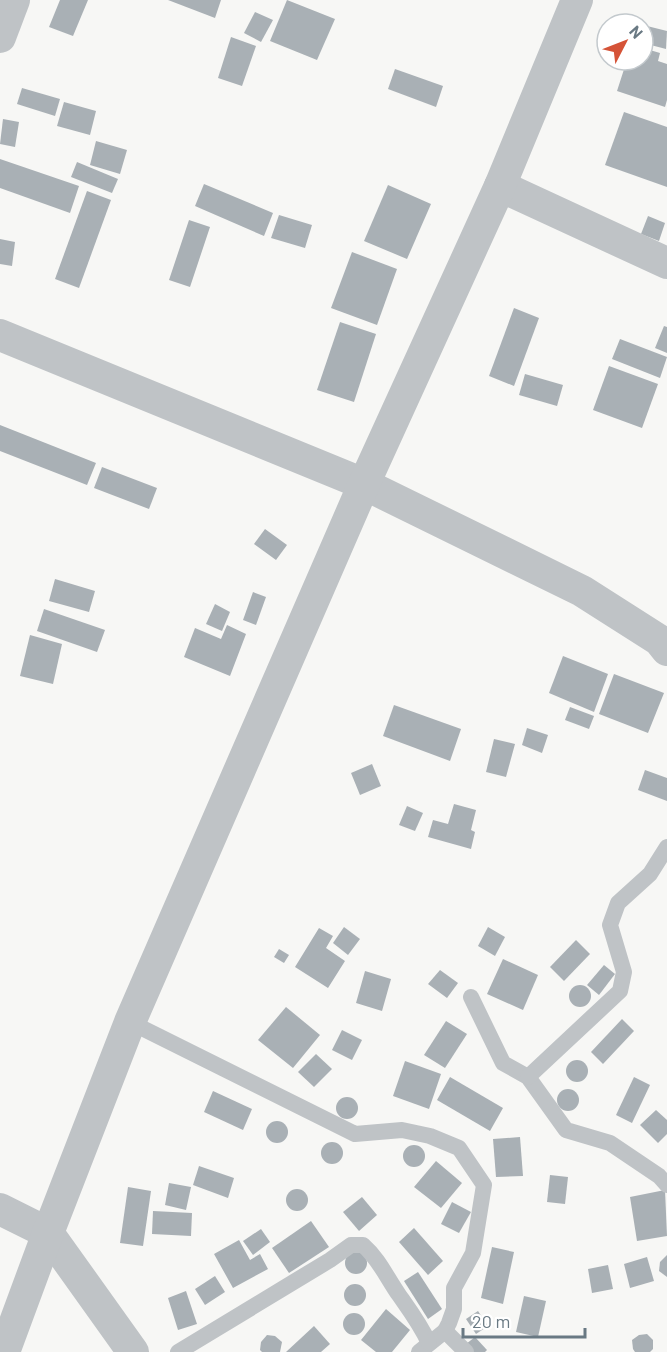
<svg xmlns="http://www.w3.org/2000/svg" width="667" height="1352" viewBox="0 0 667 1352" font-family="Barlow,sans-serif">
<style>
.building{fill:#a9b0b5}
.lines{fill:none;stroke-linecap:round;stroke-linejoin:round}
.service{stroke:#bfc3c6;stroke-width:16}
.minor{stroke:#bfc3c6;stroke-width:32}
</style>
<rect width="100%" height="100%" fill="#f7f7f5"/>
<g class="building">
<path d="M60 0H88L73 36 49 27Z"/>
<path d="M168 0H221L215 18Z"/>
<path d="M287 0 335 19 317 60 270 41Z"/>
<path d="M255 12 273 20 261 42 244 33Z"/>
<path d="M643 25 667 31 666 49 643 43Z"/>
<path d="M231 37 256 46 242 86 218 78Z"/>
<path d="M643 48 660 53 658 61 667 64V100L665 107 617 91 627 60H643Z"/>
<path d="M395 69 443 86 436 107 388 89Z"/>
<path d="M22 88 60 99 55 116 17 104Z"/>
<path d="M64 102 96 111 90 135 57 126Z"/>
<path d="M624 112 667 127V187L605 165Z"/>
<path d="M3 119 19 122 15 147 0 144Z"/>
<path d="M96 141 127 150 120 174 90 165Z"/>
<path d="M0 159 79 186 70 213 0 188Z"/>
<path d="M77 162 118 179 112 193 71 177Z"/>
<path d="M204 184 273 213 264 236 195 206Z"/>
<path d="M388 185 431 204 407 259 364 241Z"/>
<path d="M87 191 111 200 79 288 55 279Z"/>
<path d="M279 215 312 225 305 248 271 238Z"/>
<path d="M648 216 665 223 659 241 641 234Z"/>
<path d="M189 220 210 227 190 287 169 280Z"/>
<path d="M0 239 15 242 12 266 0 264Z"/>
<path d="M352 252 397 269 377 325 331 308Z"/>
<path d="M514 308 539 318 514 386 489 376Z"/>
<path d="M340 322 376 334 354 402 317 390Z"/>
<path d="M664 326 667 327V353L655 348Z"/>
<path d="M620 339 667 357 660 378 612 359Z"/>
<path d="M609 366 658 384 642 428 593 410Z"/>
<path d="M525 374 563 385 557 406 519 395Z"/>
<path d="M0 425 96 463 87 485 0 451Z"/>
<path d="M102 467 157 488 149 509 94 488Z"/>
<path d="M265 529 287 545 276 560 254 544Z"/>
<path d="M55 579 95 591 89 612 49 601Z"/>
<path d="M253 592 266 597 256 625 243 620Z"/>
<path d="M215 604 230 612 222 631 206 624Z"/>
<path d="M44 609 105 630 97 652 37 631Z"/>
<path d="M227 625 246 634 230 676 184 657 195 628 221 639Z"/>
<path d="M30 635 62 644 53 684 20 676Z"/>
<path d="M563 656 608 674 594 712 549 693Z"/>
<path d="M614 674 664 693 648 733 599 714Z"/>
<path d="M394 705 461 729 450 761 383 736Z"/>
<path d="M570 707 594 716 589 729 565 720Z"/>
<path d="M527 728 548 735 542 753 522 745Z"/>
<path d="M494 739 515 744 506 777 486 772Z"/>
<path d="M372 764 381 786 360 795 351 773Z"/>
<path d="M645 770 667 778V801L638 790Z"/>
<path d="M454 804 476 810 471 830 475 832 471 849 428 837 433 820 448 824Z"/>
<path d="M407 806 423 813 415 831 399 825Z"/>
<path d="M344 927 360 939 348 955 333 943Z"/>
<path d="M488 927 505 937 495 956 478 946Z"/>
<path d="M319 928 333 936 326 948 345 961 328 988 295 967Z"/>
<path d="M576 940 590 954 564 981 550 967Z"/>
<path d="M279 949 289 955 284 963 274 957Z"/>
<path d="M503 959 538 975 523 1010 487 994Z"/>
<path d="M604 965 615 974 599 995 587 985Z"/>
<path d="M440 970 458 983 447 998 428 984Z"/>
<path d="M365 971 391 979 382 1011 356 1003Z"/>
<circle cx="580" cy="996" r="11"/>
<path d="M286 1007 320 1035 293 1068 258 1040Z"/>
<path d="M622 1019 634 1031 603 1064 591 1052Z"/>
<path d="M446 1021 467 1034 445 1068 424 1055Z"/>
<path d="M342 1030 362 1040 352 1060 332 1050Z"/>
<path d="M316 1054 332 1069 314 1087 298 1072Z"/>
<circle cx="577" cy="1071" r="11"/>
<path d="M405 1061 441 1074 429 1109 393 1096Z"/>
<path d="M450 1077 503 1108 490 1131 437 1100Z"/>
<path d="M634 1077 650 1085 632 1123 616 1115Z"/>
<circle cx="568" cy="1100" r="11"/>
<path d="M213 1091 252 1109 243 1130 204 1112Z"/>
<circle cx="347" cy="1108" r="11"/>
<path d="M656 1110 667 1120V1134L658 1143 640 1125Z"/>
<circle cx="277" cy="1132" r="11"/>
<path d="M520 1137 523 1176 496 1177 493 1139Z"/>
<circle cx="332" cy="1153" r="11"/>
<circle cx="414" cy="1156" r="11"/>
<path d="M436 1161 462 1183 441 1208 414 1187Z"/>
<path d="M199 1166 234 1178 228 1198 193 1185Z"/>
<path d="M550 1175 568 1177 565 1204 547 1202Z"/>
<path d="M169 1183 191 1187 186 1210 165 1205Z"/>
<path d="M128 1187 151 1191 143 1246 120 1243Z"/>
<circle cx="297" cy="1200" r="11"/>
<path d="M665 1190 667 1236 637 1241 630 1197Z"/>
<path d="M362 1197 377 1215 359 1231 343 1212Z"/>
<path d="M452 1202 471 1212 459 1233 441 1224Z"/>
<path d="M153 1211 192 1213 191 1236 152 1234Z"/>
<path d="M311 1221 329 1247 289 1273 272 1248Z"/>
<path d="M414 1228 443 1261 428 1275 399 1242Z"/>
<path d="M261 1229 270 1242 253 1255 243 1241Z"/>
<path d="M239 1240 250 1260 260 1254 268 1269 233 1288 214 1254Z"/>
<path d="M492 1247 514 1252 503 1304 481 1298Z"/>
<circle cx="356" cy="1263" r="11"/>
<path d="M667 1255V1277L659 1271 660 1262Z"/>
<path d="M647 1257 654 1281 630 1288 624 1264Z"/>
<path d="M608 1265 613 1289 592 1293 588 1269Z"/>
<path d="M418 1272 442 1309 428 1319 404 1281Z"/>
<path d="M215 1276 225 1292 205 1305 195 1289Z"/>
<circle cx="355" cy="1295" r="11"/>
<path d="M186 1291 197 1324 178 1330 168 1298Z"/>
<path d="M524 1296 546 1301 538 1337 516 1332Z"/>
<path d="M386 1309 410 1330 392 1352H376L361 1340Z"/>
<path d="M478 1311 488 1326 476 1334 466 1319Z"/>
<circle cx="354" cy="1324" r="11"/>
<path d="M314 1326 330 1344 321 1352H286Z"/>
<path d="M647 1334 653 1340V1349L650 1352H635L633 1349 632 1340 639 1335Z"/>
<path d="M267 1335 275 1336 282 1342 280 1352H262L260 1350 261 1342Z"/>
<path d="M475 1337 487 1350 485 1352H472L466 1344Z"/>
</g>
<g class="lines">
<g class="service">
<path d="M471 997 503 1063 528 1077 566 1130 610 1143 659 1176 667 1185"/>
<path d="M130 1022 355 1134 402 1130 430 1136 459 1148 484 1185 473 1253 454 1288V1309L449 1323 445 1331 419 1352"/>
<path d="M528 1077 620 991 624 972 610 925 618 903 650 874 667 847"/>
<path d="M445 1331 466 1352"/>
<path d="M178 1352 330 1260 351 1245H363C379 1259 387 1278 399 1295 411 1312 420 1324 429 1343"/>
</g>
<g class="minor">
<path d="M0 37 14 0"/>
<path d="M500 186 667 263"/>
<path d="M0 335 364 484 582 591 659 640 667 650"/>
<path d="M0 1209 48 1233 133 1352"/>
<path d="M4 1352 48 1233 130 1022 364 484 500 186 577 0"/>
</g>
</g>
<g transform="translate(625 42) rotate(48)"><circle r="28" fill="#ffffff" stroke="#c3c9cd" stroke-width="1.5"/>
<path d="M0-4.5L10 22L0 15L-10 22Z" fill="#d55337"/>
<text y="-9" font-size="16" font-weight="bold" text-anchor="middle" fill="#697983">N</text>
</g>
<path d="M463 1328v9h122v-9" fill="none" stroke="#697983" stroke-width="3"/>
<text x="472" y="1328" font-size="18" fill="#697983" stroke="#ffffff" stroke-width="4.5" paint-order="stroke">20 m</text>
</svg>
